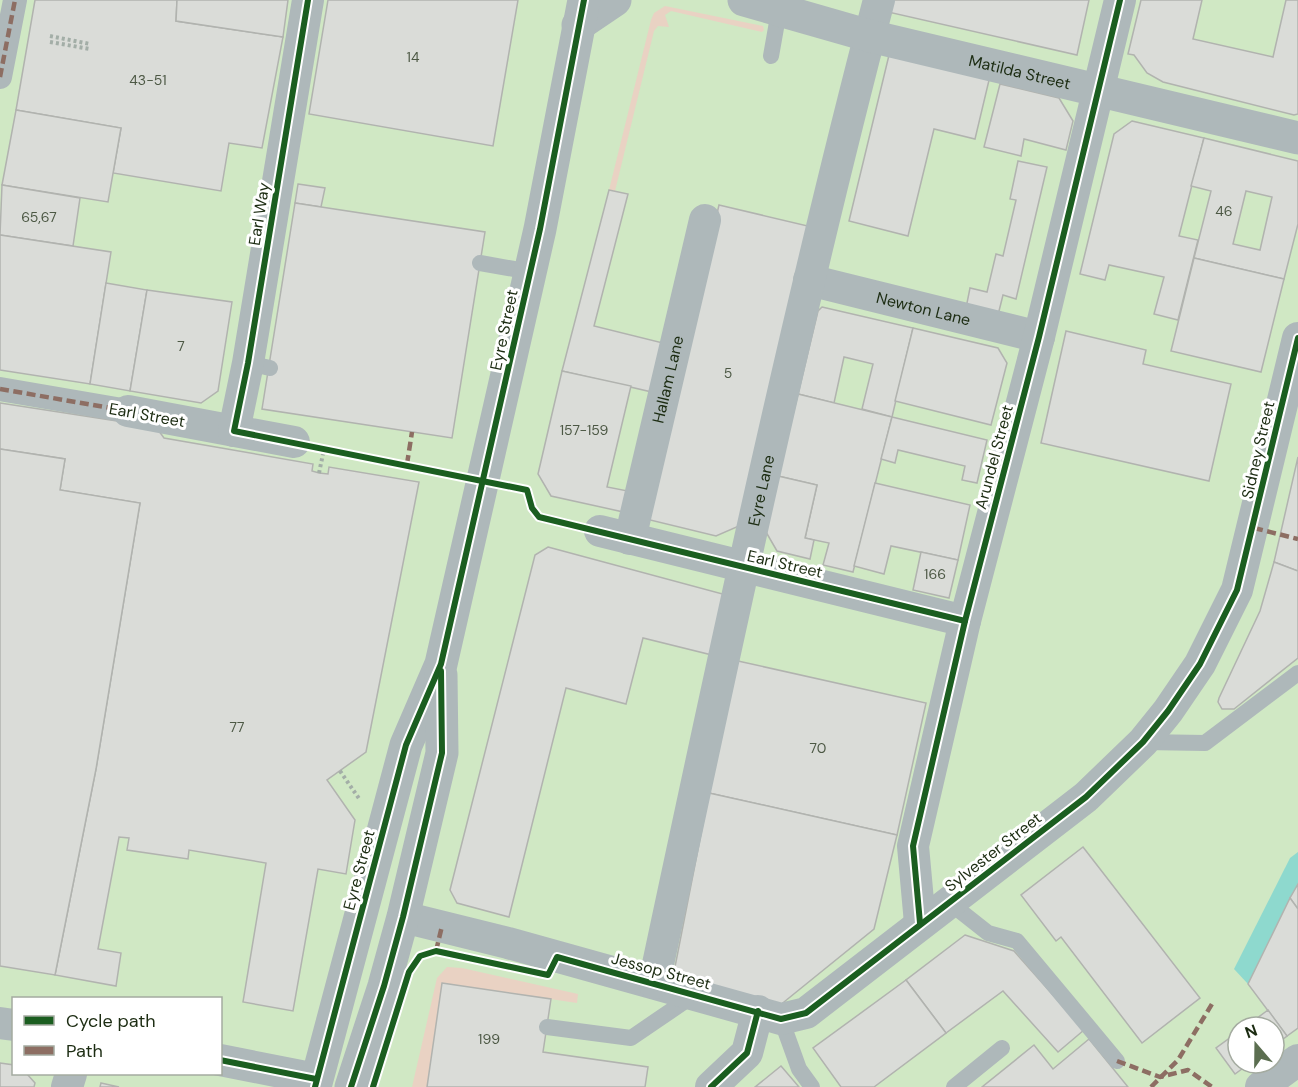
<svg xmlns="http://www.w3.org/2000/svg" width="1298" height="1087" viewBox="0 0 1298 1087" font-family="'DM Sans',sans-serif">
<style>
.green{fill:#e9d2c3}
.water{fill:#8ed9ce}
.building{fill:#dadcd8;stroke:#b1b3af;stroke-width:1.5;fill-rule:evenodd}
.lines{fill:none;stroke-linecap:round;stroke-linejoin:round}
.path{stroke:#a3aea7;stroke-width:4;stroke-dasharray:3 3;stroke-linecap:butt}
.service{stroke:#aeb8ba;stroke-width:16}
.pedestrian{stroke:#aeb8ba;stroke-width:24}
.minor{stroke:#aeb8ba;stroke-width:32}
.tertiary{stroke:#aeb8ba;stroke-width:33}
.quiet{stroke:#8d6e63;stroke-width:4.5;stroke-dasharray:9 4.5;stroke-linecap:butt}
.cycleway-casing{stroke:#fff;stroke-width:10}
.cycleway{stroke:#1b5e20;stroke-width:6}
.labels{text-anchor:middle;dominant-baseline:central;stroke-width:6;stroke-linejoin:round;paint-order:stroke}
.number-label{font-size:14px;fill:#4c5844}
.street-label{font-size:16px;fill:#1c2c12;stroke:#fff}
</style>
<rect width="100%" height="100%" fill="#d0e8c4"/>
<g class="green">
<path d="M665 6 763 26 764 30 762 32 671 11 665 15 669 27 658 26 654 31 615 191 609 190 651 20 654 13Z"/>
<path d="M447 967 462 968 578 994 577 1003 442 983 427 1087H412L437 978Z"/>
</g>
<path class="water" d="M1298 852V884L1248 984 1234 969 1290 858Z"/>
<g class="building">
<path d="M35 0H177L176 21 283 37 262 148 229 143 221 191 113 173 121 128 16 110Z"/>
<path d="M177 0H288L283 37 176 21Z"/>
<path d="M328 0H518L493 146 309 114Z"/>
<path d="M890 0H1089L1077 55 888 12Z"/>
<path d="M1141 0H1202L1193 39 1273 57 1286 0H1298V114L1294 115 1163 82 1147 73 1134 55 1128 54Z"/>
<path d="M890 51 990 76 975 139 934 129 908 236 849 221Z"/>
<path d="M1000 84 1059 98 1073 121 1066 150 1024 139 1021 156 984 147Z"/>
<path d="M16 110 121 128 108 202 2 185Z"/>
<path d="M1132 121 1204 138 1179 236 1198 240 1178 320 1154 314 1164 277 1109 265 1105 280 1080 274 1114 134Z"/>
<path d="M1204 138 1298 161V224L1284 279 1194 258 1211 191 1191 186ZM1246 191 1272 197 1260 250 1233 244Z"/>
<path d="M1018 161 1047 167 1016 299 1003 295 998 315 966 308 970 288 987 292 996 254 1003 256 1016 200 1010 199Z"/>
<path d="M298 184 325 188 321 207 295 203Z"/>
<path d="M2 185 80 198 73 246 0 235Z"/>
<path d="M609 190 628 194 594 326 667 344 656 393 562 371Z"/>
<path d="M295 203 485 232 452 438 262 409Z"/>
<path d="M719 205 812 227 739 526 716 536 646 519Z"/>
<path d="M0 235 111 252 90 384 0 370Z"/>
<path d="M1194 258 1284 279 1261 372 1171 351Z"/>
<path d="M106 283 147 290 130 391 90 384Z"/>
<path d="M147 290 232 302 218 391 201 403 130 391Z"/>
<path d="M822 307 913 328 892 417 862 409 873 364 844 357 834 403 798 394 818 311Z"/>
<path d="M913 328 998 348 1007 363 991 425 895 401Z"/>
<path d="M1066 331 1146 350 1143 364 1231 384 1209 481 1041 443Z"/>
<path d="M562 371 631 386 607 487 633 492 628 513 551 496 538 474Z"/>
<path d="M798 394 892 417 853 572 823 565 829 543 805 538 817 485 778 476Z"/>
<path d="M0 403 156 427 164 438 313 464 312 471 319 473 328 474 329 467 419 482 366 752 327 780 355 820 346 874 318 869 293 1011 243 1002 266 863 189 850 188 859 127 850 129 838 119 837 98 949 121 953 116 986 55 975 96 769 140 503 60 490 65 459 0 449Z"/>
<path d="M892 417 987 440 977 483 962 480 965 466 898 450 895 463 881 459Z"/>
<path d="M0 449 65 459 60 490 140 503 96 769 55 975 0 966Z"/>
<path d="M1298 457V571L1274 562Z"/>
<path d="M778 476 817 485 805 538 814 540 810 559 777 551 766 532Z"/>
<path d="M875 483 970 505 958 560 891 546 884 574 854 566Z"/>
<path d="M548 547 730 596 716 656 643 638 626 704 566 688 509 917 457 903 450 890 535 555Z"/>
<path d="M921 552 958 560 949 598 913 590Z"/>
<path d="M1274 562 1298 571V658L1234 709H1222L1218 702 1219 698 1260 611Z"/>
<path d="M738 661 926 703 897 835 709 793Z"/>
<path d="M709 793 897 835 874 929 779 1006 673 977Z"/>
<path d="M1083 847 1200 998 1142 1043 1061 937 1056 941 1021 895Z"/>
<path d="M1298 884V909L1290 898Z"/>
<path d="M1290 898 1298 909V1028L1287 1036 1248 984Z"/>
<path d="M965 935 1014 951 1084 1030 1058 1052 1003 991 946 1033 906 980Z"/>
<path d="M906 980 946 1033 874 1087H841L813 1048Z"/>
<path d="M442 983 551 999 543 1052 648 1067 645 1087H427Z"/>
<path d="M1268 1010 1287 1036 1274 1046V1027H1245Z"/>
<path d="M1238 1032V1063H1250L1235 1074 1216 1048Z"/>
<path d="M1089 1039 1128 1087H982L1034 1045 1053 1069Z"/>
<path d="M0 1063 14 1065V1074H27L35 1083 34 1087H0Z"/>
<path d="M781 1066 799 1087H755Z"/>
<path d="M101 1083 119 1087H100Z"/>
</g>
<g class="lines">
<g class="path">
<path d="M50 36 90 44"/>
<path d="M50 42 90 49"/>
<path d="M319 473 323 454"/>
<path d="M340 771 360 800"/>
</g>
<g class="service">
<path d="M771 56 779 11"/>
<path d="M480 263 531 272"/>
<path d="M248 363 270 368"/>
<path d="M1143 742 1205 743 1298 673"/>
<path d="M950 903 988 933 1017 941 1117 1061"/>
<path d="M781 1019 799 1069 812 1087"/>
<path d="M547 1027 631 1038 694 995"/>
<path d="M954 1087 1002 1048"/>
</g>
<g class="pedestrian">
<path d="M0 77 15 0"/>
<path d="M0 389 128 411"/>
</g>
<g class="minor">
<path id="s1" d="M809 280 1039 337"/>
<path d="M128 411 294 442"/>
<path d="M234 431 248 363 308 0"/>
<path d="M600 531 965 621"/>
<path id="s2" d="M630 539 705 220"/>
<path d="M403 917 508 943 781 1019 806 1013 1086 797 1143 742 1168 711 1200 664 1237 590 1298 338"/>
<path d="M920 923 913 846 965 621 1039 337 1120 0"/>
<path id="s3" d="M654 983C724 654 794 325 879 0"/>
<path d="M0 1023 14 1025"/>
<path d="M220 1060 316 1079"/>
<path d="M67 1087 71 1074"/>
<path d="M711 1087 747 1053 758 1011"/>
<path d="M1261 1087 1298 1060"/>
</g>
<g class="tertiary">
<path id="s4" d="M744 0 870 36 1298 138"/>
<path d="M578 25 615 0"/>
<path d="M315 1087 406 745 441 664 540 229 584 0"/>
<path d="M351 1087 384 986 403 917 442 753 441 675"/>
</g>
<g class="quiet">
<path d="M0 77 15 0"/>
<path d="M0 389 128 411"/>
<path d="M407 464 412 432"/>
<path d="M1254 528 1298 539"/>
<path d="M436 951 442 926"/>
<path d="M1117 1061 1160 1077 1188 1070 1212 1087"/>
<path d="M1151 1087 1178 1060 1212 1004"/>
</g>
<defs>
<g id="cycleway">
<path d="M308 0 248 363 234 431 527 490 532 508 539 517 965 621"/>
<path d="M920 923 913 846 965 621 1039 337 1120 0"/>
<path d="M220 1060 316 1079"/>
<path d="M315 1087 406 745 441 664 540 229 584 0"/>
<path d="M351 1087 384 986 403 917 442 753 441 671"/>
<path d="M373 1087 409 972 420 956 436 951 548 975 557 957 781 1019 806 1013 1086 797 1143 742 1168 711 1200 664 1237 590 1298 338"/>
<path d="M711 1087 747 1053 758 1011"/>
</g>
</defs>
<use href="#cycleway" class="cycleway-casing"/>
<use href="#cycleway" class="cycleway"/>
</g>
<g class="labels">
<g class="number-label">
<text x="413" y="57">14</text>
<text x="148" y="80">43-51</text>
<text x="1224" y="211">46</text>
<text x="39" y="217">65,67</text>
<text x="181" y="346">7</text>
<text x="728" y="373">5</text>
<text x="584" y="430">157-159</text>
<text x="935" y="574">166</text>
<text x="237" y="727">77</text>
<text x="818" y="748">70</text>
<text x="489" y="1039">199</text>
</g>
<g class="street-label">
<text stroke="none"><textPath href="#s4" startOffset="285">Matilda Street</textPath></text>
<text transform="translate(259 214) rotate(-81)">Earl Way</text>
<text stroke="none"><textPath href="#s1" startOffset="118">Newton Lane</textPath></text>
<text transform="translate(504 330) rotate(-78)">Eyre Street</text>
<text stroke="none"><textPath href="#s2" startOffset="164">Hallam Lane</textPath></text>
<text transform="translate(147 415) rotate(10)">Earl Street</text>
<text transform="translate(1258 450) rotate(-77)">Sidney Street</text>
<text transform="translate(994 457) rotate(-75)">Arundel Street</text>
<text stroke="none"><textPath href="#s3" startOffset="504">Eyre Lane</textPath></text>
<text transform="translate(785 564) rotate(13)">Earl Street</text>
<text transform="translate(993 852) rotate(-38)">Sylvester Street</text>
<text transform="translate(359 870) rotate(-75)">Eyre Street</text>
<text transform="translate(661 971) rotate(15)">Jessop Street</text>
</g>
</g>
<rect x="12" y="997" width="210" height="78" fill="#ffffff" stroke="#a4aba0" stroke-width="1.5"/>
<rect x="24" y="1016" width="30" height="9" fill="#1b5e20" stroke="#a4aba0" stroke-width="1.5"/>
<text x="66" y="1027" font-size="18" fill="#1c2c12">Cycle path</text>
<rect x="24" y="1046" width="30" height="9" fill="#8d6e63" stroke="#a4aba0" stroke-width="1.5"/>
<text x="66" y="1057" font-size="18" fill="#1c2c12">Path</text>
<g transform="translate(1256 1045) rotate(340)"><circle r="28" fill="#ffffff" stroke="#a4aba0" stroke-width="1.5"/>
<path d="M0-4.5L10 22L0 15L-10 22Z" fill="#5b6e50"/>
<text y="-9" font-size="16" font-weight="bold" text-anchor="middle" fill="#1c2c12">N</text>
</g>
</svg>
